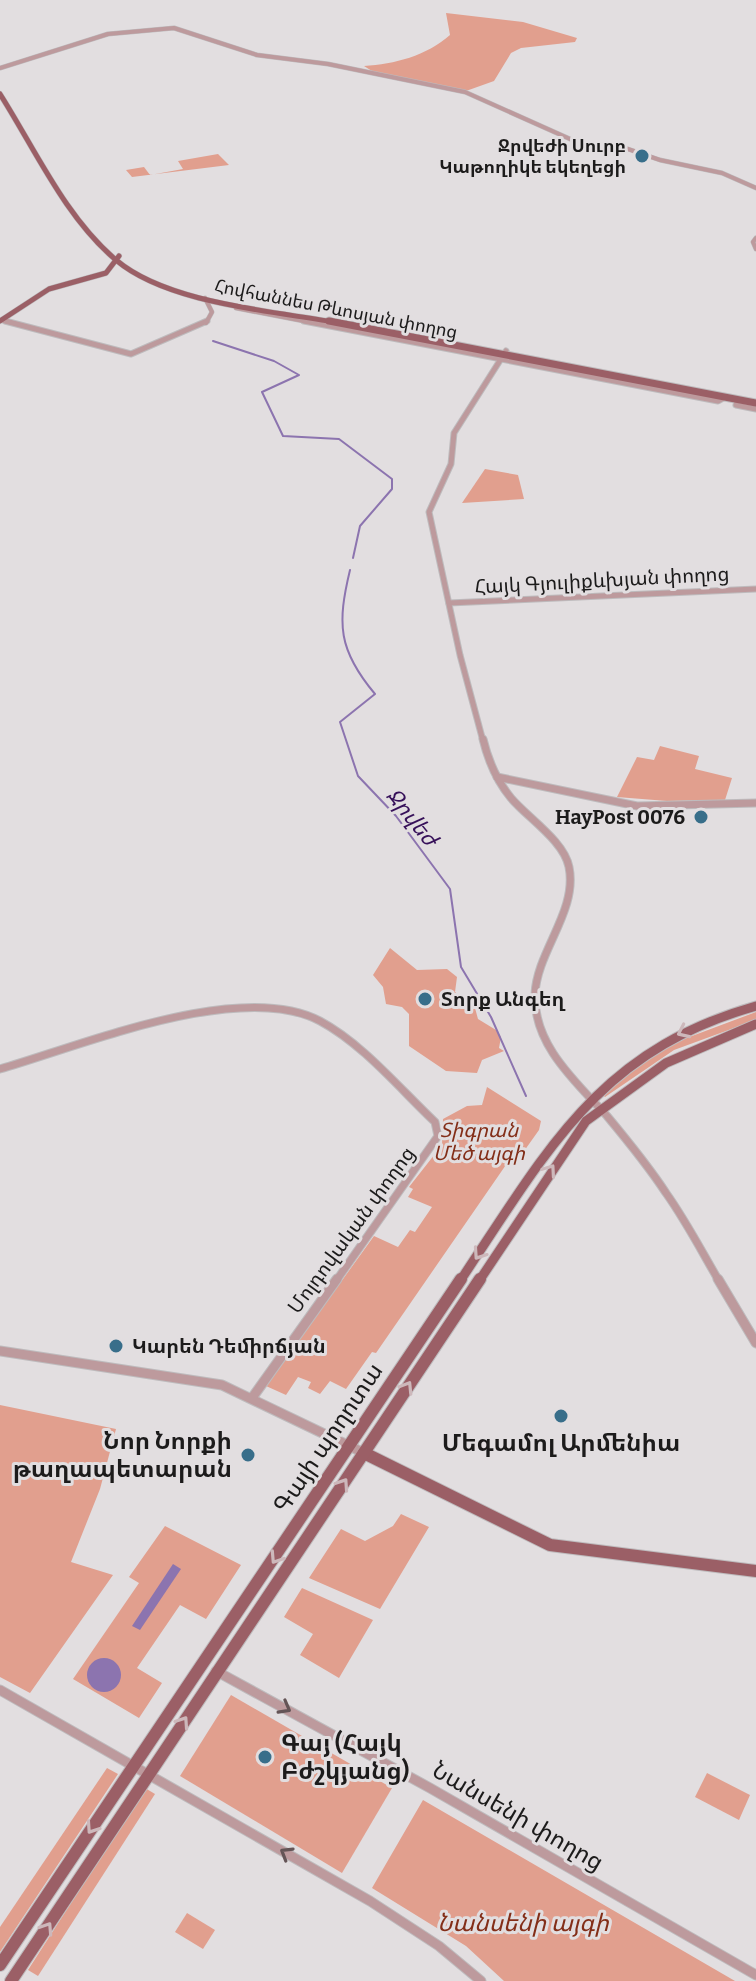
<svg xmlns="http://www.w3.org/2000/svg" width="756" height="1981" viewBox="0 0 756 1981" font-family="Bitter,'Noto Sans Armenian',serif">
<style>
.green{fill:#e19f8e}
.water{fill:#8c74af}
.lines{fill:none;stroke-linecap:round;stroke-linejoin:round}
.stream{stroke:#8c74af;stroke-width:2}
.minor-far3-casing{stroke:#bebbbd;stroke-width:5}
.minor-far2-casing{stroke:#bebbbd;stroke-width:7}
.minor-far1-casing{stroke:#bebbbd;stroke-width:9}
.minor-casing{stroke:#bebbbd;stroke-width:11}
.major-far3-casing{stroke:#bebbbd;stroke-width:6}
.major-far2-casing{stroke:#bebbbd;stroke-width:9}
.major-far1-casing{stroke:#bebbbd;stroke-width:11}
.major-casing{stroke:#bebbbd;stroke-width:14}
.minor-far3{stroke:#bd9a9d;stroke-width:4}
.minor-far2{stroke:#bd9a9d;stroke-width:5}
.minor-far1{stroke:#bd9a9d;stroke-width:7}
.minor{stroke:#bd9a9d;stroke-width:9}
.major-far3{stroke:#9b5f66;stroke-width:5}
.major-far2{stroke:#9b5f66;stroke-width:7}
.major-far1{stroke:#9b5f66;stroke-width:9}
.major{stroke:#9b5f66;stroke-width:12}
.oneway{stroke:#cdb8bb}
.oneway2{stroke:#645456}
.poi-dot{fill:#386e8a;stroke:#e2dee0;stroke-width:3}
.labels{text-anchor:middle;dominant-baseline:central;stroke-width:6;stroke-linejoin:round;paint-order:stroke}
.far-poi-label{font-size:18px;font-weight:bold;fill:#1c1b1b;stroke:#e2dee0;text-anchor:end}
.far-street-label{font-size:18px;fill:#1c1b1b;stroke:#e2dee0}
.street-label{font-size:20px;fill:#1c1b1b;stroke:#e2dee0}
.poi-label{font-size:20px;font-weight:bold;fill:#1c1b1b;stroke:#e2dee0;text-anchor:start}
.park-label{font-size:20px;font-style:italic;fill:#832e18;stroke:#e2dee0}
.water-label{font-size:22px;font-style:italic;fill:#361059;stroke:#e2dee0}
.near-street-label{font-size:24px;fill:#1c1b1b;stroke:#e2dee0}
.near-poi-label{font-size:24px;font-weight:bold;fill:#1c1b1b;stroke:#e2dee0;text-anchor:end}
.near-park-label{font-size:24px;font-style:italic;fill:#832e18;stroke:#e2dee0}
</style>
<rect width="100%" height="100%" fill="#e2dee0"/>
<g class="green">
<path d="M446 13 523 22 577 38 575 42 521 48 511 53 494 81 466 91 375 73 364 66C395 64 426 56 450 35Z"/>
<path d="M218 154 229 165 132 177 126 170 144 167 150 175 183 169 178 161Z"/>
<path d="M485 469 518 475 524 499 462 503Z"/>
<path d="M660 746 699 756 695 769 732 778 725 800 667 801 617 797 637 757 654 760Z"/>
<path d="M390 948 417 970 447 969 457 977 455 992 475 1008 478 1019 496 1030 501 1037 499 1048 504 1051 482 1060 477 1073 446 1071 409 1046V1014L402 1007 386 1004 383 987 373 975Z"/>
<path d="M756 1012V1020L674 1050 605 1097 601 1093 668 1045Z"/>
<path d="M487 1087 541 1121 539 1130 517 1161 510 1159 376 1353 372 1352 346 1389 330 1381 320 1394 308 1388 311 1382 298 1377 286 1395 266 1386 374 1236 398 1247 410 1230 415 1232 432 1207 408 1197 413 1189 409 1187 442 1145 443 1119 467 1106 482 1105Z"/>
<path d="M0 1405 116 1429 100 1489 71 1562 113 1575 30 1693 0 1677Z"/>
<path d="M401 1514 429 1527 380 1609 309 1578 341 1529 365 1541 393 1526Z"/>
<path d="M165 1526 241 1565 206 1619 180 1605 137 1668 162 1683 139 1718 73 1679 139 1583 129 1577Z"/>
<path d="M302 1588 373 1620 339 1678 300 1655 313 1634 284 1617Z"/>
<path d="M231 1695 392 1788 342 1873 180 1776Z"/>
<path d="M107 1768 118 1774 0 1952V1927Z"/>
<path d="M707 1773 750 1795 739 1820 695 1797Z"/>
<path d="M145 1788 155 1794 38 1976 28 1970Z"/>
<path d="M423 1800 735 1981H504L466 1946 372 1888Z"/>
<path d="M187 1913 215 1930 203 1949 175 1932Z"/>
</g>
<g class="water">
<path d="M173 1564 181 1569 140 1630 132 1626Z"/>
<circle cx="104" cy="1675" r="17"/>
</g>
<g class="lines">
<g class="stream">
<path d="M213 341 274 361 299 375 262 392 283 436 339 439 392 479V489L360 526 353 558"/>
<path d="M350 570C337 624 338 650 375 694L340 722 358 776 396 816 450 889 461 967 491 1017 526 1096"/>
</g>
<defs>
<g id="minor-far3">
<path d="M0 68 108 34 174 28 257 55 328 64 465 92 579 143 625 148 660 160 722 173 756 188"/>
<path d="M756 238 753 242 756 249"/>
<path d="M205 298 212 312 206 323"/>
<path d="M236 308 314 323"/>
<path d="M1 320 13 323"/>
</g>
<g id="minor-far2">
<path d="M5 321 131 354 207 321"/>
<path d="M304 321 718 401 725 397"/>
<path d="M738 400 736 405 756 409"/>
<path d="M449 603 756 589"/>
<path d="M483 741 460 655 429 512 451 464 454 433 506 351"/>
</g>
<g id="minor-far1">
<path d="M483 739C488 760 497 781 511 798 528 818 564 841 569 867 578 911 537 951 535 994 533 1045 576 1082 607 1116 627 1140 649 1167 666 1193 686 1221 702 1252 719 1281"/>
<path d="M497 777 637 806 756 803"/>
<path d="M0 1069C83 1045 242 979 320 1021 363 1044 400 1089 435 1122L438 1136 336 1281"/>
</g>
<g id="minor">
<path d="M718 1279 756 1343"/>
<path d="M0 1351 222 1385 364 1453"/>
<path d="M252 1398 337 1279"/>
<path d="M216 1671 430 1788 756 1975"/>
<path d="M0 1690 370 1901 439 1946 481 1981"/>
</g>
<g id="major-far3">
<path d="M0 94C35 149 65 217 116 260 168 304 274 311 339 323"/>
<path d="M0 321 49 289 106 273 119 256"/>
</g>
<path id="major-far2" d="M329 321 756 403"/>
<g id="major-far1">
<path d="M460 1281C546 1153 597 1051 756 1006"/>
<path d="M479 1281 586 1121 666 1063 756 1024"/>
</g>
<g id="major">
<path d="M364 1453 550 1545 756 1571"/>
<path d="M0 1965 461 1279"/>
<path d="M11 1981 480 1279"/>
</g>
</defs>
<use href="#minor-far3" class="minor-far3-casing"/>
<use href="#minor-far2" class="minor-far2-casing"/>
<use href="#minor-far1" class="minor-far1-casing"/>
<use href="#minor" class="minor-casing"/>
<use href="#major-far3" class="major-far3-casing"/>
<use href="#major-far2" class="major-far2-casing"/>
<use href="#major-far1" class="major-far1-casing"/>
<use href="#major" class="major-casing"/>
<use href="#minor-far3" class="minor-far3"/>
<use href="#minor-far2" class="minor-far2"/>
<use href="#minor-far1" class="minor-far1"/>
<use href="#minor" class="minor"/>
<use href="#major-far3" class="major-far3"/>
<use href="#major-far2" class="major-far2"/>
<use href="#major-far1" class="major-far1"/>
<use href="#major" class="major"/>
</g>
<defs><path id="oneway-chevron" d="M-2-3.5L2.5 0L-2 3.5" fill="none" stroke-width="1.6" stroke-linecap="round" stroke-linejoin="round" transform="scale(2)"/></defs>
<g class="oneway">
<use href="#oneway-chevron" transform="translate(683 1032) rotate(155)"/>
<use href="#oneway-chevron" transform="translate(550 1170) rotate(-55)"/>
<use href="#oneway-chevron" transform="translate(479 1254) rotate(124)"/>
<use href="#oneway-chevron" transform="translate(407 1387) rotate(-58)"/>
<use href="#oneway-chevron" transform="translate(343 1484) rotate(-56)"/>
<use href="#oneway-chevron" transform="translate(276 1558) rotate(123)"/>
<use href="#oneway-chevron" transform="translate(183 1722) rotate(-56)"/>
<use href="#oneway-chevron" transform="translate(92 1828) rotate(124)"/>
<use href="#oneway-chevron" transform="translate(47 1928) rotate(-57)"/>
</g>
<g class="oneway2">
<use href="#oneway-chevron" transform="translate(285 1708) rotate(29)"/>
<use href="#oneway-chevron" transform="translate(286 1853) rotate(-149)"/>
</g>
<g class="poi-dot">
<circle cx="642" cy="156" r="8"/>
<circle cx="701" cy="817" r="8"/>
<circle cx="425" cy="999" r="8"/>
<circle cx="116" cy="1346" r="8"/>
<circle cx="561" cy="1416" r="8"/>
<circle cx="248" cy="1455" r="8"/>
<circle cx="265" cy="1757" r="8"/>
</g>
<g class="labels">
<g class="far-poi-label">
<text x="626" y="146">Ջրվեժի Սուրբ<tspan x="626" dy="21">Կաթողիկե եկեղեցի</tspan></text>
</g>
<g class="far-street-label">
<text transform="translate(336 309) rotate(11)">Հովհաննես Թևոսյան փողոց</text>
</g>
<g class="street-label">
<text transform="translate(602 580) rotate(-3)">Հայկ Գյուլիքևխյան փողոց</text>
<text transform="translate(351 1230) rotate(-54)">Մոլդովական փողոց</text>
</g>
<g class="poi-label">
<text x="685" y="817" text-anchor="end">HayPost 0076</text>
<text x="441" y="999">Տորք Անգեղ</text>
<text x="132" y="1346">Կարեն Դեմիրճյան</text>
</g>
<g class="park-label">
<text x="479" y="1130">Տիգրան<tspan x="479" dy="23">Մեծ այգի</tspan></text>
</g>
<g class="water-label">
<text transform="translate(412 817) rotate(51)">Ջրվեժ</text>
</g>
<g class="near-street-label">
<text transform="translate(328 1438) rotate(-56)">Գայի պողոտա</text>
<text transform="translate(518 1816) rotate(30)">Նանսենի փողոց</text>
</g>
<g class="near-poi-label">
<text x="232" y="1441">Նոր Նորքի<tspan x="232" dy="28">թաղապետարան</tspan></text>
<text x="561" y="1443" text-anchor="middle">Մեգամոլ Արմենիա</text>
<text x="281" y="1743" text-anchor="start">Գայ (Հայկ<tspan x="281" dy="28">Բժշկյանց)</tspan></text>
</g>
<g class="near-park-label">
<text x="523" y="1923">Նանսենի այգի</text>
</g>
</g>
</svg>
